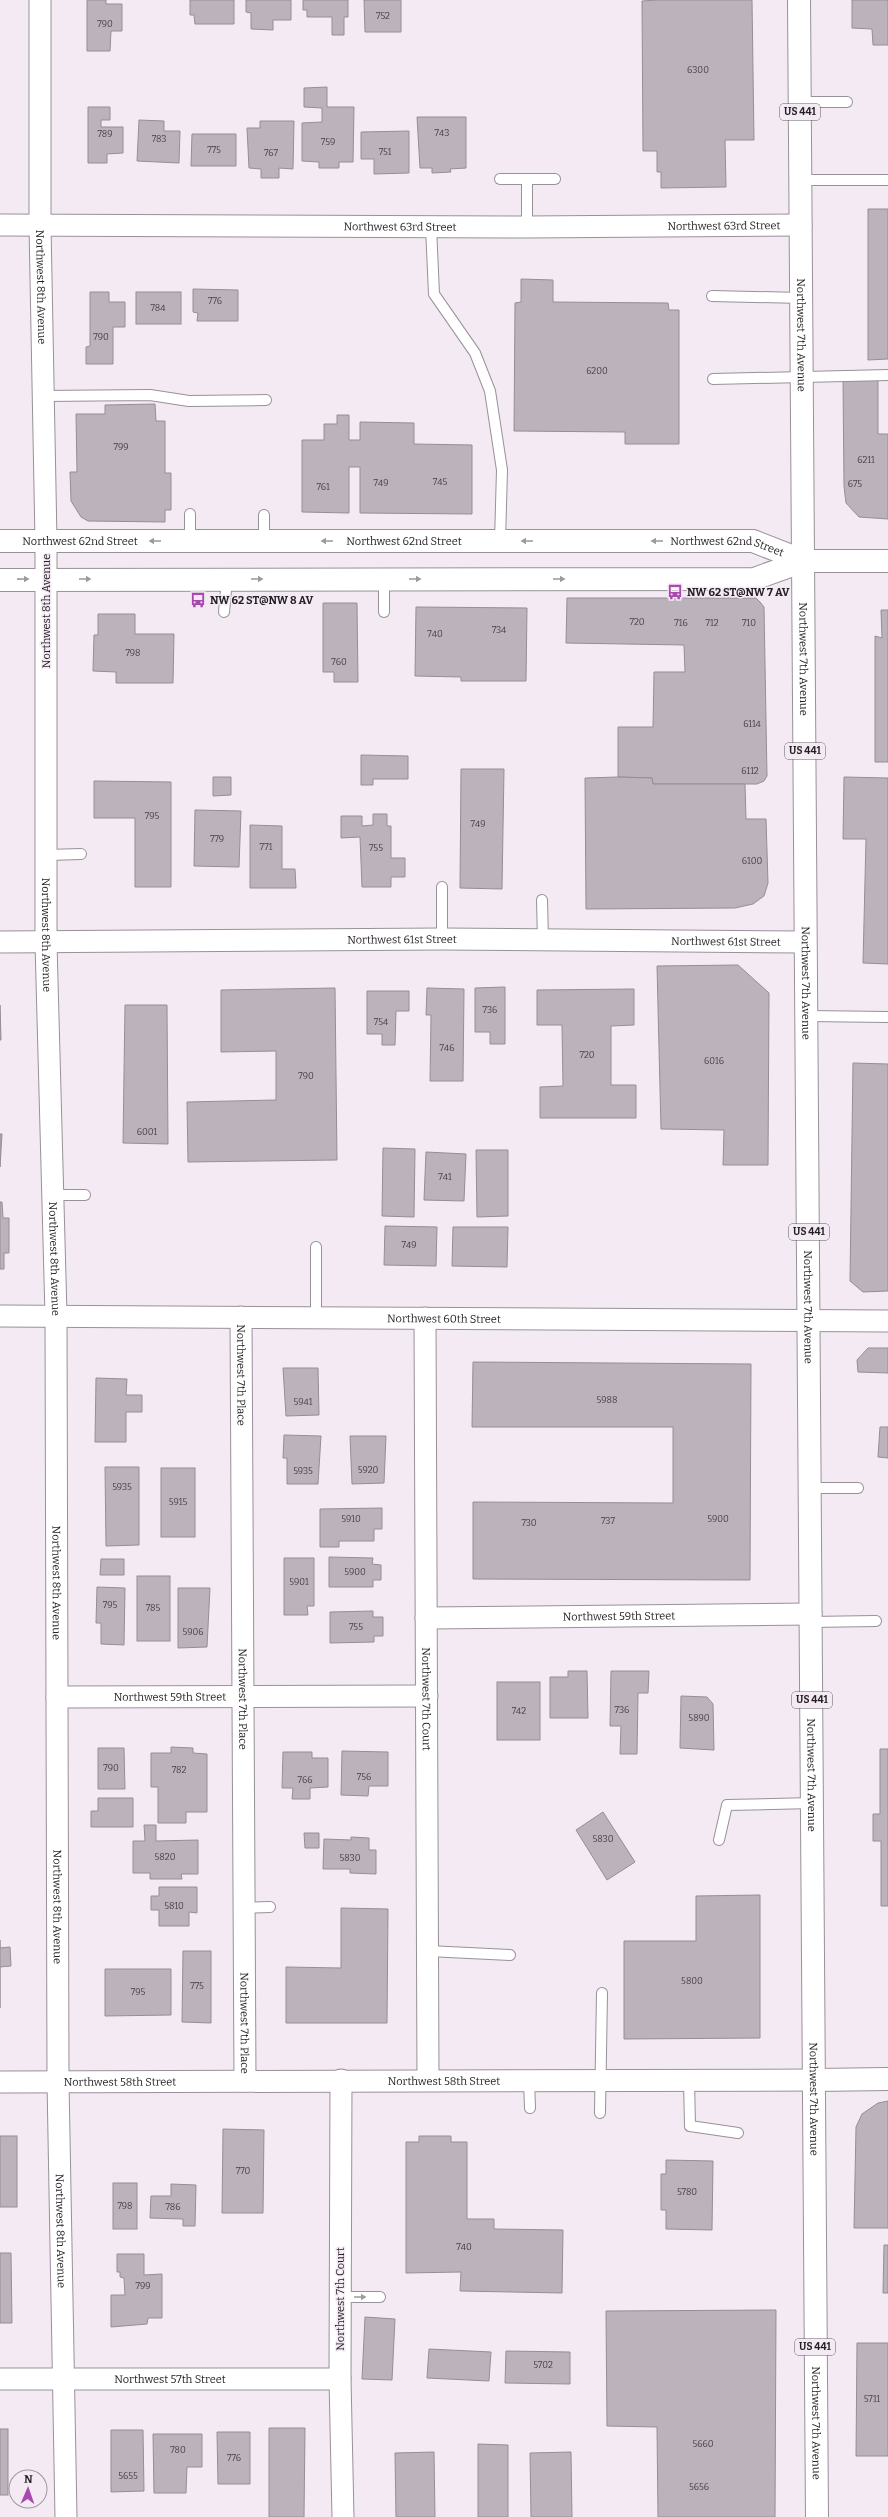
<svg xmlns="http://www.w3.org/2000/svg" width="888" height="2517" viewBox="0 0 888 2517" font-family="Bitter,serif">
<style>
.building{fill:#bbb2bb;stroke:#968e96}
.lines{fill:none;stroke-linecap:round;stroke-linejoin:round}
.lane-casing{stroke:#999199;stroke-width:12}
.street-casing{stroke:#999199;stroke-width:23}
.secondary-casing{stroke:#999199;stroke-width:24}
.primary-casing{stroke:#999199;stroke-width:24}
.lane{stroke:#fff;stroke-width:10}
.street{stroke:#fff;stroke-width:21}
.secondary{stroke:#fff;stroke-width:22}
.primary{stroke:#fff;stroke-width:22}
.oneway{fill:#9c9a9c}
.labels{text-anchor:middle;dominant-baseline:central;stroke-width:3;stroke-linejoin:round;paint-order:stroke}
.number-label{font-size:9px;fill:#484448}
.shield{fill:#f3eaf3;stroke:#615c61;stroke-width:1}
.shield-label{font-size:10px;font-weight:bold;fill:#221f22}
.street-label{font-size:11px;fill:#221f22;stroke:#f3eaf3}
.poi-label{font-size:11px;font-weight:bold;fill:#221f22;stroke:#f3eaf3;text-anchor:start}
</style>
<rect width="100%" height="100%" fill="#f3eaf3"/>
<g class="building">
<path d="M87 0H106V4H122V31H111L110 51H87Z"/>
<path d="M190 0H234V24H195L194 15H190Z"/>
<path d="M246 0H291V20H273V30L251 29V13L246 12Z"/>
<path d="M303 0H348V17H344V35H332V17H307V10H303Z"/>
<path d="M364 0H401V32H365Z"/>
<path d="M657 0H752L754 140H725L726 187 661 188V172H657V151H643L642 1Z"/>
<path d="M852 0H888V45H873L872 29 852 28Z"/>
<path d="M327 87V107H354L353 162H339V168H319V162L302 161V123L322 122V108L304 107V88Z"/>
<path d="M88 107H110V120H101V127H123V153L107 154V163H88Z"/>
<path d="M417 117H466V168L450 169 451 172 432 173V168H420Z"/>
<path d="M139 120 164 121V131H180L179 163 137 161Z"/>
<path d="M260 121H294L293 169 279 168V178H261V169L249 168 247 128H260Z"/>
<path d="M409 131V173L374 174V159H361V132Z"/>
<path d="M192 134H236V166H191Z"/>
<path d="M868 209H888V359L868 360Z"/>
<path d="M521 279 553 280V302L668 303 669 310H679V444H625V432L514 431 515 303 521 302Z"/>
<path d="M193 289 238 290V321H197L198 313 193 312Z"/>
<path d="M90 292H109V302H125V327H113V364H86V347L90 346Z"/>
<rect x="136" y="292" width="45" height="32"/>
<path d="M843 379H878V434H888V519L859 517 846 503 844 486Z"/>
<path d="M155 404 156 421H165V473H171V510H165V522L88 521 81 517 71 501 70 472H77L76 414H105V405Z"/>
<path d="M337 415H349V440H360V422L414 423V444L472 445V514L360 513V467H349V513L302 512V440H324V424H337Z"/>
<path d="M567 598H756L760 602 764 607 767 776 764 781 757 784H653L652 778 618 777V727H653L654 672H685L684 645 566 643Z"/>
<path d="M323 603H357L358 682H334V672H323Z"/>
<path d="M416 607 527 608 526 681H461V677L415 676Z"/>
<path d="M881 610H888V762H875V636L882 638Z"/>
<path d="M98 614H135V634H174L173 683H116V672L93 671 94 635H98Z"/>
<path d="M361 755 408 756V779H373V785H361Z"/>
<path d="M461 769H504L502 889 460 888Z"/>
<path d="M213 777H231V795L213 796Z"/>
<path d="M618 777 652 778 653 784H745L746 819H766L768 883 764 896 753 904 735 908 586 909 585 778Z"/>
<path d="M844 777 888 778V964L863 963 866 839H843Z"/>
<path d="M94 781 171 782V887H135V818H94Z"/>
<path d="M195 810 241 811 239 867 194 866Z"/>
<path d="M373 814H387V826H391V858H405V877H391V887H362L360 837 341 838V816H362V826L373 825Z"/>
<path d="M250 825 282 826V869H295L296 888H250Z"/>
<path d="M738 965 769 993 768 1165H723L724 1130 661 1129 657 966Z"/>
<path d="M505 987V1044H490V1032H475V988Z"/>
<path d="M335 988 337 1160 188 1162 187 1102 276 1100V1051L221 1052V990Z"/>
<path d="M427 988 464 989 463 1081H430L431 1015H426Z"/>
<path d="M634 989V1025L611 1026V1085H636V1118H540V1087L563 1086 562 1025H537V990Z"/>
<path d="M367 991H409V1011H396L395 1045H382V1034H367Z"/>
<path d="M0 1005 1 1040H0Z"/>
<path d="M125 1005H167L168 1144 123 1143Z"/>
<path d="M853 1063 888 1064V1291L863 1292 850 1281Z"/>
<path d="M0 1134H2L0 1167Z"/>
<path d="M383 1148 415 1149 414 1217 382 1216Z"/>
<path d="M476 1150H508V1216L477 1217Z"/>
<path d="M426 1152 466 1154 464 1201 424 1200Z"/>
<path d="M0 1202H2L3 1218H9V1253H4V1269H0Z"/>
<path d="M385 1226 437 1227 436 1266 384 1265Z"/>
<path d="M453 1227H508L507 1267 452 1266Z"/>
<path d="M868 1348H888V1373L858 1372 857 1360Z"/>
<path d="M473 1362 751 1364 750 1580 473 1579V1502L673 1503V1427H472Z"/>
<path d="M283 1368H318L319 1415 286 1416Z"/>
<path d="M96 1378 127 1379 126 1395H142V1412H126V1442H95Z"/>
<path d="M880 1427H888V1458L878 1457Z"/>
<path d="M284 1435 321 1436 318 1484H287V1458H283Z"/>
<path d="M350 1436H386L384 1483 352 1484Z"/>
<path d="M105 1467H139V1545L106 1546Z"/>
<rect x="161" y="1468" width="34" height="69"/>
<path d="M382 1508V1529H374V1541H339V1547H320V1509Z"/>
<path d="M329 1557 373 1558 372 1564 381 1565V1580H373V1587H329Z"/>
<path d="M284 1558H314V1606H307L308 1615H284Z"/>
<path d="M101 1559H124V1575H100Z"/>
<rect x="137" y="1576" width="33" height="65"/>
<path d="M97 1587 125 1588 124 1645 101 1644V1623H96Z"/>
<path d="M178 1588H210L207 1647 178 1648Z"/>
<path d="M373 1611V1617H383V1636H374V1642L330 1643V1612Z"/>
<path d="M568 1671H587L588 1718H550V1677H568Z"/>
<path d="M611 1671H649L648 1693H638L637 1754H620L621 1726H610Z"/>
<rect x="497" y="1682" width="43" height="58"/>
<path d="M681 1696 707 1697 713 1704 714 1750 680 1748Z"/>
<path d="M171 1747 193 1748V1753L207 1754V1812H186V1823H158V1787H151V1753H171Z"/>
<path d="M98 1748H124L125 1789H98Z"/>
<path d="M880 1749H888V1906H881V1841H873V1814H880Z"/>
<path d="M342 1751 388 1752V1786H369L368 1796 341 1795Z"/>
<path d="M283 1752H312V1758H328V1787L310 1788V1799H292L293 1788H282Z"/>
<path d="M98 1798H133V1827H91V1811H98Z"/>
<path d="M603 1812 635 1862 607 1880 576 1830Z"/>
<path d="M144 1825H156V1841L198 1840V1874H181L182 1879H150V1873H133V1841H145Z"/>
<path d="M304 1833H319V1848H305Z"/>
<path d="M351 1837 369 1838V1850H376V1874L350 1873V1869H323L324 1839 351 1840Z"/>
<path d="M159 1887H197V1913L189 1912V1926H159V1910H151V1896H159Z"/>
<path d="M760 1895V2038L624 2039V1941H696V1896Z"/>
<path d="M341 1908 388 1909 387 2023H286V1967L341 1968Z"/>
<path d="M0 1940V1948L10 1947 11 1966 0 1967V2008Z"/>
<path d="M183 1951H211V2023L182 2022Z"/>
<path d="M105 1969H171V2015L105 2016Z"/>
<path d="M888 2101V2228H854L856 2127 862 2114 878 2103Z"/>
<path d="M223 2129 264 2130 263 2213H222Z"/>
<rect x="0" y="2136" width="17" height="71"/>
<path d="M419 2136H451V2142H467V2219H494V2229L563 2230 562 2293 460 2291 461 2272 406 2273V2142H419Z"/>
<path d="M666 2160 713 2161 712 2230 666 2229V2210H661V2174H666Z"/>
<rect x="113" y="2183" width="24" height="46"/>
<path d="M171 2184 196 2185 195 2226H183V2219L150 2218 151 2196H171Z"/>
<path d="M884 2245H888V2293H883Z"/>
<path d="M0 2253H11L12 2323H0Z"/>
<path d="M117 2254H144V2275L162 2274V2318H148L147 2324 111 2327V2295H125L124 2278 120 2277V2272H117Z"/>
<path d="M776 2310 775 2517H658L657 2427 607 2426 606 2311Z"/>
<path d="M365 2317 395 2319 392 2380 362 2379Z"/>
<path d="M857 2343H888V2456H856Z"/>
<path d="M429 2349 491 2352 489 2381 427 2378Z"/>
<path d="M506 2351 570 2352V2384L505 2383Z"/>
<path d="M269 2428H305L304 2517H269Z"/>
<rect x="0" y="2429" width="8" height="66"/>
<path d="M111 2430H143L144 2491 111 2492Z"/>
<path d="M217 2432H250V2484H218Z"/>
<path d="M153 2434H202V2467H187L186 2493H154Z"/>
<path d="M478 2444 508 2445V2517H478Z"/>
<path d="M434 2452 435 2517H396L395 2453Z"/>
<path d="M571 2452 572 2517H531L530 2453Z"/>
</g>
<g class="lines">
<defs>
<g id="lane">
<path d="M800 102H847"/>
<path d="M500 179H555"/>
<path d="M800 180H888"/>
<path d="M431 227 434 294 475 353 490 391 502 470 500 541"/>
<path d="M527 227V179"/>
<path d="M712 296 802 298"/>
<path d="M713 379 888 375"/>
<path d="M44 396 150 395 189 401 266 400"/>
<path d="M190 541V514"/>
<path d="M264 541V515"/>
<path d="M384 579V612"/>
<path d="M224 612 227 579"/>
<path d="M47 855 81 854"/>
<path d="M542 900 543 940"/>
<path d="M442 939V887"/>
<path d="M807 1016 888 1017"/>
<path d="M51 1195H85"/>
<path d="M316 1317V1247"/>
<path d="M811 1488H858"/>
<path d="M811 1622 876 1621"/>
<path d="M719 1840 727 1805 813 1803"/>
<path d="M244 1908 270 1907"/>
<path d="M428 1951 510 1955"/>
<path d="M529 2080 530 2108"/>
<path d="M689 2080 690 2126 738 2133"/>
<path d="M600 2113 602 1993"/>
<path d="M340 2297H380"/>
</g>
<g id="street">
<path id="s1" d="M40 0V225L46 541V943L56 1315 58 2082 66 2517"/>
<path id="s2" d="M0 225 527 227 801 225"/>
<path id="s3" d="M0 942 442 939 805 942"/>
<path id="s4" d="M0 1316 888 1321"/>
<path id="s5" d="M241 1317 245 2081"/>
<path id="s6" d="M425 1318 428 2080"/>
<path id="s7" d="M426 1618 811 1614"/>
<path id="s8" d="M57 1697 427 1696"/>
<path d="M341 2080 340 2379 343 2517"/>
<path id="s9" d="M0 2082 815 2080"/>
<path id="s10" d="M0 2379H340"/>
</g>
<g id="secondary">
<path id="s11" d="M0 541H753L804 561"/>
<path d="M0 580 754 579 804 561H888"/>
<path d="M815 2080 888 2079"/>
</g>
<g id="primary">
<path id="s12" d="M799 0 817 2517"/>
</g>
</defs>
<use href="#lane" class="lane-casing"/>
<use href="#street" class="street-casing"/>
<use href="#secondary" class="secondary-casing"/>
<use href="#primary" class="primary-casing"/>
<use href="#lane" class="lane"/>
<use href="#street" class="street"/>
<use href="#secondary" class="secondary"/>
<use href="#primary" class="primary"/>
</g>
<defs><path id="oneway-solid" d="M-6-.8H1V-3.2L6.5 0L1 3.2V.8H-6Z"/></defs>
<g class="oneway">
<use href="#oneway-solid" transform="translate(155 541) rotate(-180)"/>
<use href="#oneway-solid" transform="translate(327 541) rotate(-180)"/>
<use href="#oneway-solid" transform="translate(527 541) rotate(180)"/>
<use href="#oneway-solid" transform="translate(657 541) rotate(180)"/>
<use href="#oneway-solid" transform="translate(23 579) rotate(-1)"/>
<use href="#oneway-solid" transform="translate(85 579)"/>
<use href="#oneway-solid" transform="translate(257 579)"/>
<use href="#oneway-solid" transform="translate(415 579)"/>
<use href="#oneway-solid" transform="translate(559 579)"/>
<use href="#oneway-solid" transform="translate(360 2297)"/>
</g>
<defs>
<symbol id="bus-bare" viewBox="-9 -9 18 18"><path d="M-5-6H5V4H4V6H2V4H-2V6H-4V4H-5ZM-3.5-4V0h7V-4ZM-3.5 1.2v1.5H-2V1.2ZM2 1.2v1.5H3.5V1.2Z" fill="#a948af" stroke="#f3eaf3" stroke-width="2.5" paint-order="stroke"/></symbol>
</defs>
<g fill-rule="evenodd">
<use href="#bus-bare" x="664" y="581" width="22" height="22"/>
<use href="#bus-bare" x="187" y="589" width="22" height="22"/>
</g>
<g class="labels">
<g class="number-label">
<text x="383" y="16">752</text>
<text x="105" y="24">790</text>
<text x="698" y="70">6300</text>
<text x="442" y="133">743</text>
<text x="105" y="134">789</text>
<text x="159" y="139">783</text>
<text x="328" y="142">759</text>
<text x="214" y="150">775</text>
<text x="385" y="152">751</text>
<text x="271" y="153">767</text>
<text x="215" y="301">776</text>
<text x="158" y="308">784</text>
<text x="101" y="337">790</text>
<text x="597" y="371">6200</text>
<text x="121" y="447">799</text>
<text x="866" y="460">6211</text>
<text x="440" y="482">745</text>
<text x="381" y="483">749</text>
<text x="855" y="484">675</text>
<text x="323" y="487">761</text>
<text x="637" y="622">720</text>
<text x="681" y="623">716</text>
<text x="712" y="623">712</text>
<text x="749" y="623">710</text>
<text x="499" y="630">734</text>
<text x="435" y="634">740</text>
<text x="133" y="653">798</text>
<text x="339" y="662">760</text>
<text x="752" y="724">6114</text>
<text x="750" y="771">6112</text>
<text x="152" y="816">795</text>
<text x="478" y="824">749</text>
<text x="217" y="839">779</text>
<text x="266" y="847">771</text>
<text x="376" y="848">755</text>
<text x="752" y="861">6100</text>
<text x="490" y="1010">736</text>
<text x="381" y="1022">754</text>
<text x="447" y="1048">746</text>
<text x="587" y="1055">720</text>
<text x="714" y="1061">6016</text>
<text x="306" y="1076">790</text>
<text x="147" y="1132">6001</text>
<text x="445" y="1177">741</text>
<text x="409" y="1245">749</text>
<text x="607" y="1400">5988</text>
<text x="303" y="1402">5941</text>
<text x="368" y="1470">5920</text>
<text x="303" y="1471">5935</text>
<text x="122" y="1487">5935</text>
<text x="178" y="1502">5915</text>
<text x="351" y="1519">5910</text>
<text x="718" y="1519">5900</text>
<text x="608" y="1521">737</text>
<text x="529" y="1523">730</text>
<text x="355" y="1572">5900</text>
<text x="299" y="1582">5901</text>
<text x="110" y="1605">795</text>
<text x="153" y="1608">785</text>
<text x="356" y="1627">755</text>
<text x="193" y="1632">5906</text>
<text x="622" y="1710">736</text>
<text x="519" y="1711">742</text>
<text x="699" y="1718">5890</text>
<text x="111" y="1768">790</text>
<text x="179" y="1770">782</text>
<text x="364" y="1777">756</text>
<text x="305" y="1780">766</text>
<text x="603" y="1839">5830</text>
<text x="165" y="1857">5820</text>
<text x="350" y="1858">5830</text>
<text x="174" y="1906">5810</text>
<text x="692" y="1981">5800</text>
<text x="197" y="1986">775</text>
<text x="138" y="1992">795</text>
<text x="243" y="2171">770</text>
<text x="687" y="2192">5780</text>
<text x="125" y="2206">798</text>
<text x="173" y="2207">786</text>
<text x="464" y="2247">740</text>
<text x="143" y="2286">799</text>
<text x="543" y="2365">5702</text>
<text x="872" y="2399">5711</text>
<text x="703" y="2444">5660</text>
<text x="178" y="2450">780</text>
<text x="234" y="2458">776</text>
<text x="128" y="2476">5655</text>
<text x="699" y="2487">5656</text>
</g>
<g class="shield">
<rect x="780" y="104" width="40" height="16" rx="3"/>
<rect x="785" y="743" width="40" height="16" rx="3"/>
<rect x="789" y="1224" width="40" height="16" rx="3"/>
<rect x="792" y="1692" width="40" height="16" rx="3"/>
<rect x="795" y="2339" width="40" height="16" rx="3"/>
</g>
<g class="shield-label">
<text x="800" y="112">US 441</text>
<text x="805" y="751">US 441</text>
<text x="809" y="1232">US 441</text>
<text x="812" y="1700">US 441</text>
<text x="815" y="2347">US 441</text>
</g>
<g class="street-label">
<text stroke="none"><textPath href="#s2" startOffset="724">Northwest 63rd Street</textPath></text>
<text stroke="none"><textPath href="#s2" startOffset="400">Northwest 63rd Street</textPath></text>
<text stroke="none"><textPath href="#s1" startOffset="287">Northwest 8th Avenue</textPath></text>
<text stroke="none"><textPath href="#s12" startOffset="335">Northwest 7th Avenue</textPath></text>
<text stroke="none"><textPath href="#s11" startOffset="80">Northwest 62nd Street</textPath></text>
<text stroke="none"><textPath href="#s11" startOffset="404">Northwest 62nd Street</textPath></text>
<text stroke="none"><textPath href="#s11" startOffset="728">Northwest 62nd Street</textPath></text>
<text transform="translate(46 611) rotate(-90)">Northwest 8th Avenue</text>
<text stroke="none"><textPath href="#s12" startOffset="659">Northwest 7th Avenue</textPath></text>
<text stroke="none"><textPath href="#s1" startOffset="935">Northwest 8th Avenue</textPath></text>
<text stroke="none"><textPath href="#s3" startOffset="402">Northwest 61st Street</textPath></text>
<text stroke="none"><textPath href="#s3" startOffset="726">Northwest 61st Street</textPath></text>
<text stroke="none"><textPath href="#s12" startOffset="983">Northwest 7th Avenue</textPath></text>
<text stroke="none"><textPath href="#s1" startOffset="1259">Northwest 8th Avenue</textPath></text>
<text stroke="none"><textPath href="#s12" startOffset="1307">Northwest 7th Avenue</textPath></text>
<text stroke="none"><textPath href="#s4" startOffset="444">Northwest 60th Street</textPath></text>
<text stroke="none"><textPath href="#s5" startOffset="58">Northwest 7th Place</textPath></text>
<text stroke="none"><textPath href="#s1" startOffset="1583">Northwest 8th Avenue</textPath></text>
<text stroke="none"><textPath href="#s7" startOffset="193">Northwest 59th Street</textPath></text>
<text stroke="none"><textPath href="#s8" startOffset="113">Northwest 59th Street</textPath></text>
<text stroke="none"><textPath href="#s5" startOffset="382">Northwest 7th Place</textPath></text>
<text stroke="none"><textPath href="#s6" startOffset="381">Northwest 7th Court</textPath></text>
<text stroke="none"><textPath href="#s12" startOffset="1775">Northwest 7th Avenue</textPath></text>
<text stroke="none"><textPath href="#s1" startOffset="1907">Northwest 8th Avenue</textPath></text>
<text stroke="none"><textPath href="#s5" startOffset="706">Northwest 7th Place</textPath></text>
<text stroke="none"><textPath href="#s9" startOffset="444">Northwest 58th Street</textPath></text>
<text stroke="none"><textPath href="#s9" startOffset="120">Northwest 58th Street</textPath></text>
<text stroke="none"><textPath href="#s12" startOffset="2099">Northwest 7th Avenue</textPath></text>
<text stroke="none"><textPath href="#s1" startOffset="2231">Northwest 8th Avenue</textPath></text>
<text transform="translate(340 2299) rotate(-90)">Northwest 7th Court</text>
<text stroke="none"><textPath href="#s10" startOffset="170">Northwest 57th Street</textPath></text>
<text stroke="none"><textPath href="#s12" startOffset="2423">Northwest 7th Avenue</textPath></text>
</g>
<g class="poi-label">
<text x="687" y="592">NW 62 ST@NW 7 AV</text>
<text x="210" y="600">NW 62 ST@NW 8 AV</text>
</g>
</g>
<g transform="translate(28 2489) rotate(2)"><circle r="19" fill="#f3eaf3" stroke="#9f999f"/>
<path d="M0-3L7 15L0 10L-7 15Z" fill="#a948af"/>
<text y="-6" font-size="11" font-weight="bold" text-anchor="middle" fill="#221f22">N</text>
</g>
</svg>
